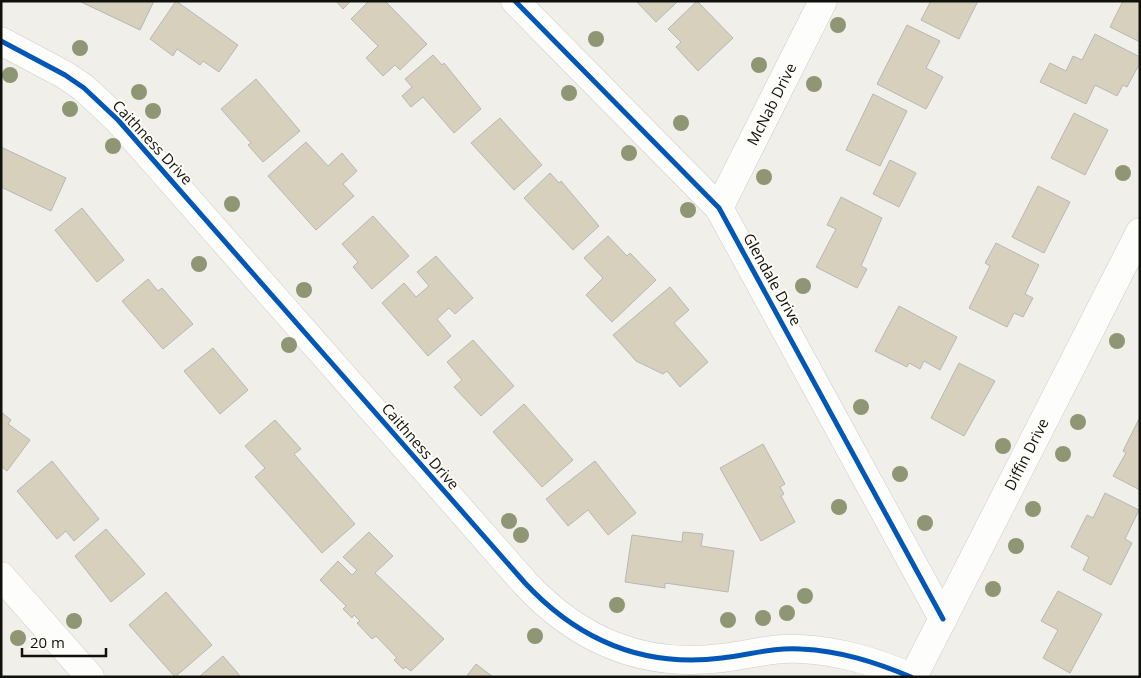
<svg xmlns="http://www.w3.org/2000/svg" width="1141" height="678" viewBox="0 0 1141 678" font-family="'Open Sans',sans-serif">
<style>
.building{fill:#d6d0bd;stroke:#b8b7b4}
.lines{fill:none;stroke-linecap:round;stroke-linejoin:round}
.minor-casing{stroke:#cecdc9;stroke-width:29}
.minor{stroke:#fdfdfc;stroke-width:28}
.cycleway-casing{stroke:#fffdf8;stroke-width:8}
.cycleway{stroke:#0057b8;stroke-width:5}
.tree{fill:#8f9673}
.labels{text-anchor:middle;dominant-baseline:central;stroke-width:4;stroke-linejoin:round;paint-order:stroke}
.street-label{font-size:15px;fill:#10100d;stroke:#fffdf8}
</style>
<rect width="100%" height="100%" fill="#f0efea"/>
<g class="building">
<path d="M79 1H154L140 30Z"/>
<path d="M176 1 238 45 219 72 203 61 200 65 177 49 173 56 150 39Z"/>
<path d="M336 1H351L343 9Z"/>
<path d="M369 1H385L427 44 400 70 395 65 383 76 366 58 378 46 351 19Z"/>
<path d="M636 1H678L656 22Z"/>
<path d="M697 1 733 38 698 71 676 47 681 42 668 29Z"/>
<path d="M931 1H978L959 39 921 20Z"/>
<path d="M1123 1H1140V42L1110 27Z"/>
<path d="M907 25 940 41 926 68 943 77 926 109 877 84Z"/>
<path d="M1095 34 1140 57V63L1127 87 1123 85 1117 96 1095 85 1086 104 1040 82 1050 63 1066 71 1073 56 1082 60Z"/>
<path d="M433 55 442 65 444 63 481 109 454 133 423 97 411 107 402 96 412 87 405 79Z"/>
<path d="M256 79 300 131 263 162 248 145 251 143 221 109Z"/>
<path d="M873 94 907 111 880 166 846 150Z"/>
<path d="M1074 113 1108 130 1085 175 1051 158Z"/>
<path d="M500 118 542 165 514 190 471 143Z"/>
<path d="M306 142 328 166 342 153 357 171 343 184 354 196 316 230 268 176Z"/>
<path d="M1 147 66 178 51 211 1 187Z"/>
<path d="M890 160 916 173 899 207 873 194Z"/>
<path d="M550 173 559 183 561 181 599 226 573 250 524 198Z"/>
<path d="M1038 186 1070 202 1044 253 1012 237Z"/>
<path d="M841 197 882 218 861 266 867 269 857 288 816 267 836 229 827 225Z"/>
<path d="M82 208 124 260 97 282 55 230Z"/>
<path d="M373 216 409 256 372 289 353 267 358 262 342 244Z"/>
<path d="M608 236 627 256 630 253 656 280 612 322 586 295 603 278 584 258Z"/>
<path d="M996 243 1039 265 1025 294 1033 298 1023 317 1014 313 1007 327 969 308 990 266 985 263Z"/>
<path d="M436 256 473 298 455 314 449 308 437 319 451 336 428 356 382 303 404 283 416 297 429 286 417 272Z"/>
<path d="M148 279 158 291 162 288 193 324 163 349 122 301Z"/>
<path d="M670 287 689 310 674 323 708 362 680 387 667 371 663 374 636 361 613 335Z"/>
<path d="M899 306 957 337 940 370 924 361 920 369 909 363 907 367 875 351Z"/>
<path d="M473 340 514 386 481 416 454 387 462 380 447 362Z"/>
<path d="M213 348 248 390 220 414 184 371Z"/>
<path d="M959 363 995 381 964 436 931 418Z"/>
<path d="M524 404 573 460 542 487 493 432Z"/>
<path d="M1 412 11 420 8 424 30 440 7 471 1 466Z"/>
<path d="M1139 419H1140V490L1113 476 1126 453 1123 451Z"/>
<path d="M275 420 301 449 294 454 355 524 322 553 255 477 265 468 245 446Z"/>
<path d="M763 444 785 484 780 487 784 494 781 496 795 522 761 541 720 468Z"/>
<path d="M52 461 99 519 74 541 66 531 57 539 17 491Z"/>
<path d="M595 461 636 513 608 535 588 510 568 526 546 499Z"/>
<path d="M1105 493 1139 510 1125 539 1132 543 1111 585 1083 570 1089 557 1071 547 1087 515 1093 518Z"/>
<path d="M106 529 145 574 111 602 75 556Z"/>
<path d="M369 532 393 556 375 573 444 639 411 671 406 667 403 669 394 660 397 658 376 636 372 639 357 623 360 621 354 615 352 618 343 609 346 606 320 580 338 561 352 575 357 570 343 557Z"/>
<path d="M683 532 703 534 701 546 734 551 728 592 665 583V588L625 582 632 535 682 542Z"/>
<path d="M1058 591 1102 614 1070 673 1043 658 1058 630 1041 621Z"/>
<path d="M166 592 212 645 175 677 129 625Z"/>
<path d="M223 656 241 677H199Z"/>
<path d="M476 664 493 677H466Z"/>
</g>
<g class="lines">
<defs>
<g id="minor">
<path d="M515 1 719 208 943 619"/>
<path d="M1 41 65 75 84 88 118 120 525 583C579 641 643 668 722 658 749 655 774 647 801 649 841 651 875 662 911 677"/>
<path d="M719 208 823 1"/>
<path d="M1 576 90 677"/>
<path d="M913 677 1140 232"/>
</g>
</defs>
<use href="#minor" class="minor-casing"/>
<use href="#minor" class="minor"/>
<defs>
<g id="cycleway">
<path d="M515 1 719 208 943 619"/>
<path d="M1 41 65 75 84 88 118 120 525 583C579 641 643 668 722 658 749 655 774 647 801 649 841 651 875 662 911 677"/>
</g>
</defs>
<use href="#cycleway" class="cycleway-casing"/>
<use href="#cycleway" class="cycleway"/>
</g>
<g class="tree">
<circle cx="838" cy="25" r="8"/>
<circle cx="596" cy="39" r="8"/>
<circle cx="80" cy="48" r="8"/>
<circle cx="759" cy="65" r="8"/>
<circle cx="10" cy="75" r="8"/>
<circle cx="814" cy="84" r="8"/>
<circle cx="139" cy="92" r="8"/>
<circle cx="569" cy="93" r="8"/>
<circle cx="70" cy="109" r="8"/>
<circle cx="153" cy="111" r="8"/>
<circle cx="681" cy="123" r="8"/>
<circle cx="113" cy="146" r="8"/>
<circle cx="629" cy="153" r="8"/>
<circle cx="1123" cy="173" r="8"/>
<circle cx="764" cy="177" r="8"/>
<circle cx="232" cy="204" r="8"/>
<circle cx="688" cy="210" r="8"/>
<circle cx="199" cy="264" r="8"/>
<circle cx="803" cy="286" r="8"/>
<circle cx="304" cy="290" r="8"/>
<circle cx="1117" cy="341" r="8"/>
<circle cx="289" cy="345" r="8"/>
<circle cx="861" cy="407" r="8"/>
<circle cx="1078" cy="422" r="8"/>
<circle cx="1003" cy="446" r="8"/>
<circle cx="1063" cy="454" r="8"/>
<circle cx="900" cy="474" r="8"/>
<circle cx="839" cy="507" r="8"/>
<circle cx="1033" cy="509" r="8"/>
<circle cx="509" cy="521" r="8"/>
<circle cx="925" cy="523" r="8"/>
<circle cx="521" cy="535" r="8"/>
<circle cx="1016" cy="546" r="8"/>
<circle cx="993" cy="589" r="8"/>
<circle cx="805" cy="596" r="8"/>
<circle cx="617" cy="605" r="8"/>
<circle cx="787" cy="613" r="8"/>
<circle cx="763" cy="618" r="8"/>
<circle cx="728" cy="620" r="8"/>
<circle cx="74" cy="621" r="8"/>
<circle cx="535" cy="636" r="8"/>
<circle cx="18" cy="638" r="8"/>
</g>
<g class="labels">
<g class="street-label">
<text transform="translate(771 104) rotate(-63)">McNab Drive</text>
<text transform="translate(153 142) rotate(47)">Caithness Drive</text>
<text transform="translate(773 279) rotate(61)">Glendale Drive</text>
<text transform="translate(421 446) rotate(49)">Caithness Drive</text>
<text transform="translate(1026 454) rotate(-63)">Diffin Drive</text>
</g>
</g>
<rect width="1141" height="678" fill="none" stroke="#10100d" stroke-width="5"/>
<path d="M22 648v8h84v-8" fill="none" stroke="#10100d" stroke-width="2.5"/>
<text x="30" y="648" font-size="15" fill="#10100d" stroke="#fffdf8" stroke-width="4" paint-order="stroke">20 m</text>
</svg>
